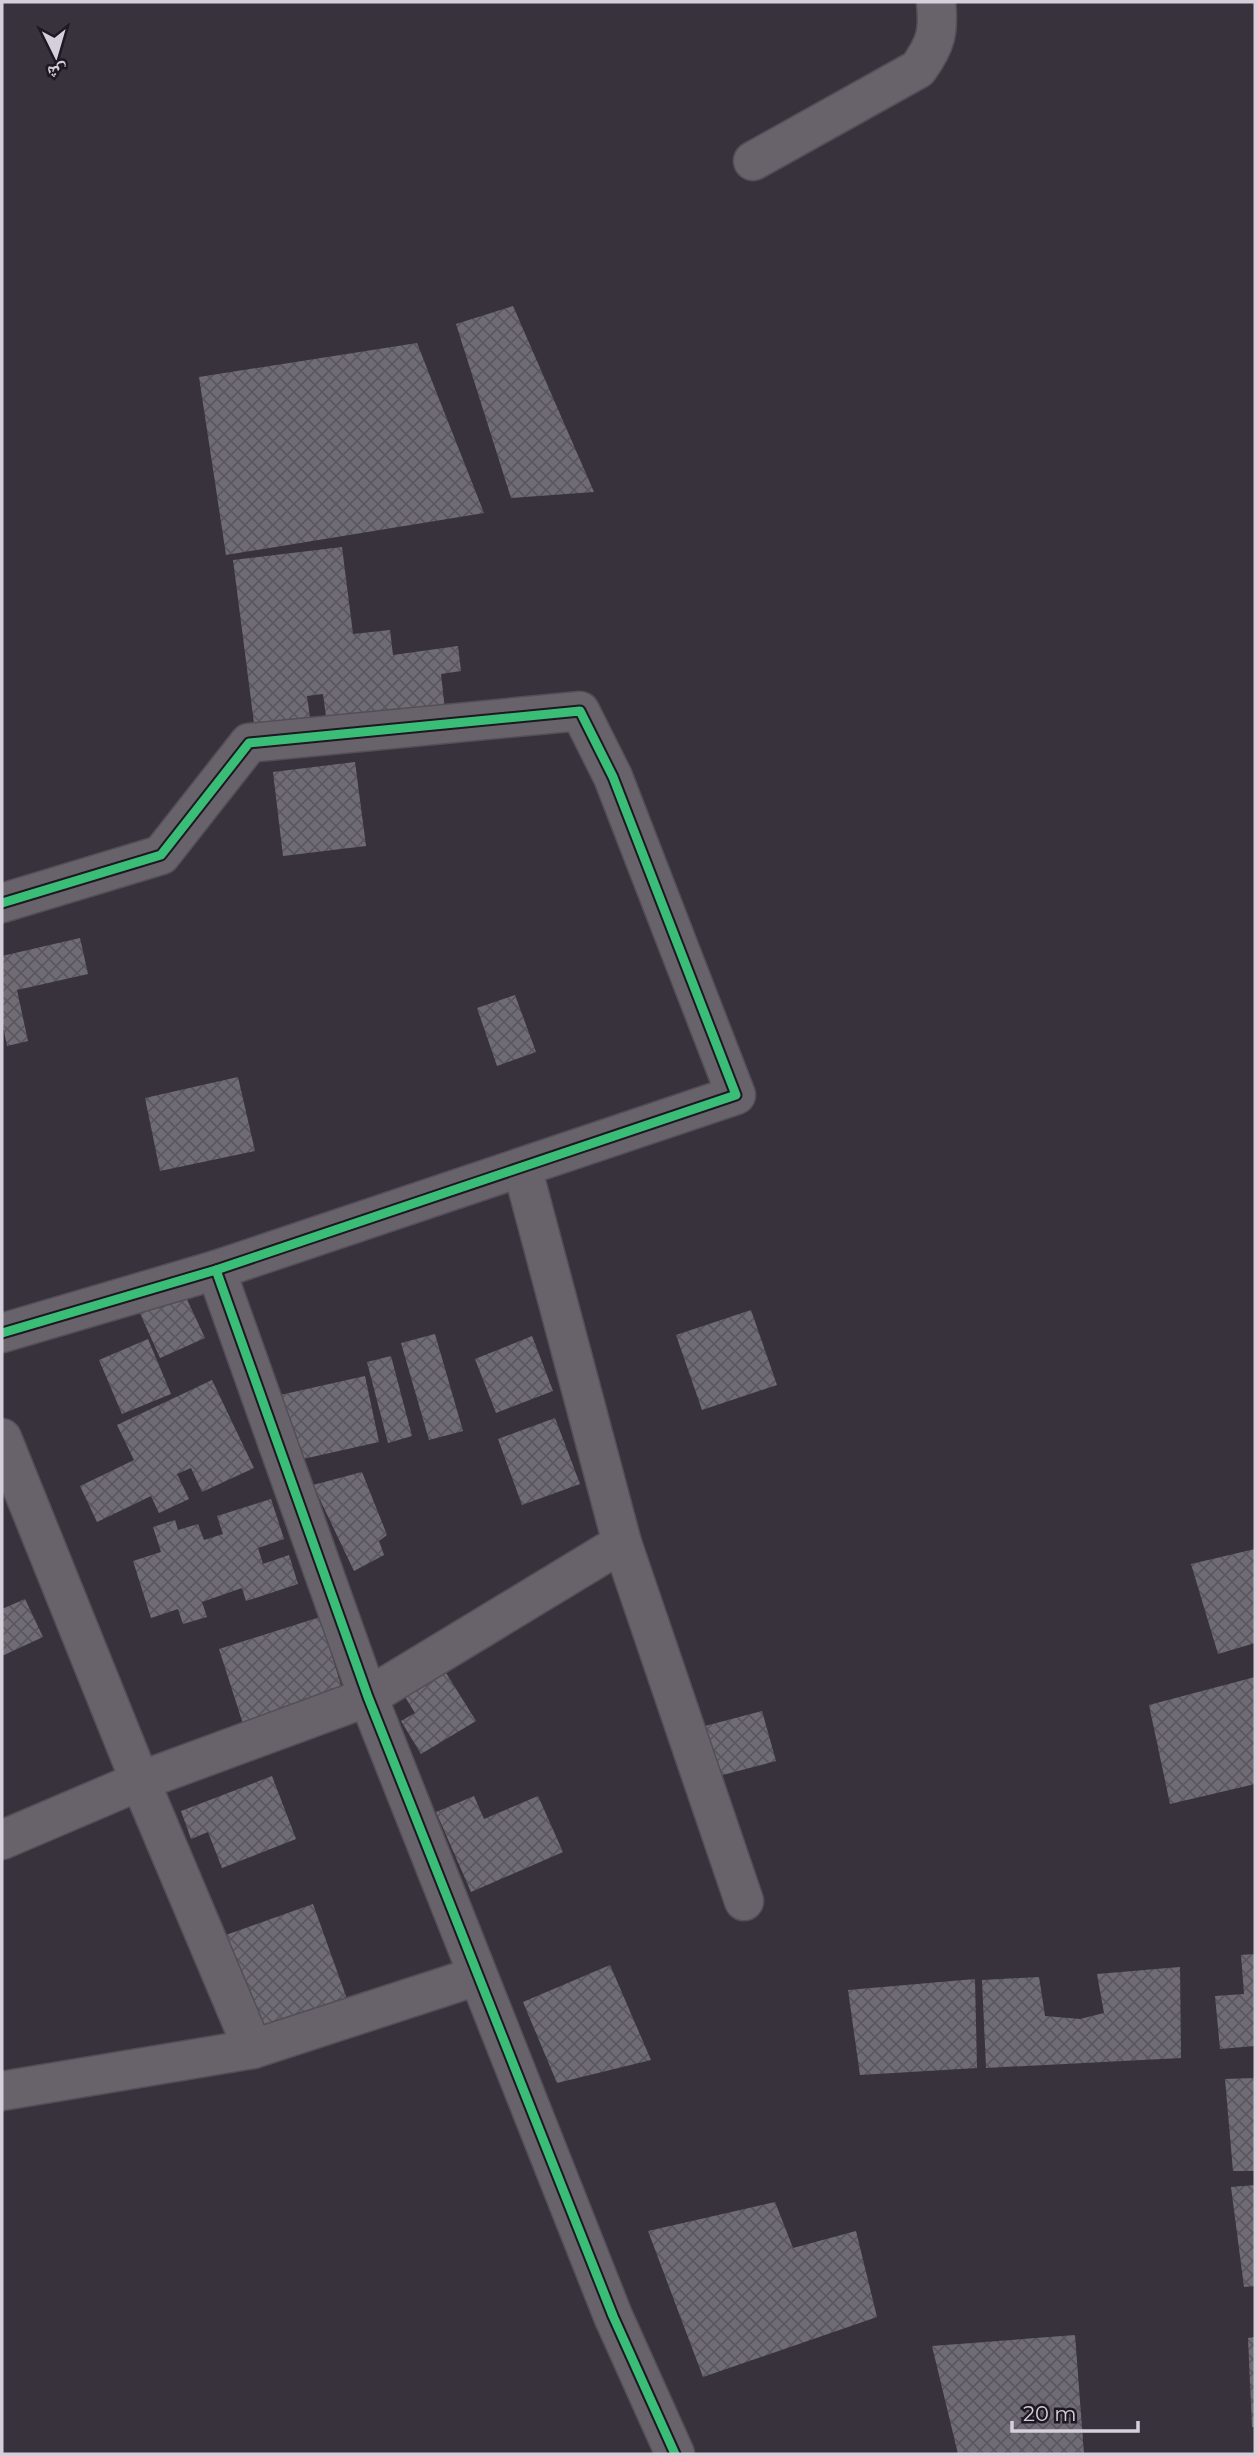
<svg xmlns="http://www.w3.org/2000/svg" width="1257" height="2456" viewBox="0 0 1257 2456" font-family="Montserrat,'Noto Naskh Arabic',sans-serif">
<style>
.building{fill:url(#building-cross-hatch)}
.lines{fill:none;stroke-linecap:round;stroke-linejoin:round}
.minor-casing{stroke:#534f58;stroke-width:41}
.minor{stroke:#68636b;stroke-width:38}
.cycleway-casing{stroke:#1d1821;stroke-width:13}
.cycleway{stroke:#3abd76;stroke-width:9}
</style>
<defs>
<pattern id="building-cross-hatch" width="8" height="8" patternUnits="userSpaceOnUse" patternTransform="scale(1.75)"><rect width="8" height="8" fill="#6f6c76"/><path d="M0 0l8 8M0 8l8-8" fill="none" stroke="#5a575f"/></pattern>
</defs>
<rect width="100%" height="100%" fill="#38323d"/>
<g class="building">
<path d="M513 306 594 492 511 498 456 324Z"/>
<path d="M417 343 484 513 226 555 199 377Z"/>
<path d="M342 547 353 634 390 630 393 655 458 646 461 671 441 674 445 710 327 724 323 694 307 696 311 724 255 731 233 560Z"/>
<path d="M355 762 366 846 283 856 273 772Z"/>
<path d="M80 938 88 974 17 990 28 1041 7 1046 2 1021V956Z"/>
<path d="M515 995 536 1052 497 1066 477 1008Z"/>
<path d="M238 1077 255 1151 160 1171 145 1098Z"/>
<path d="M183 1291 205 1338 160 1358 139 1311Z"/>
<path d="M751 1310 777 1385 702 1410 676 1335Z"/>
<path d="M435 1334 463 1431 429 1440 401 1343Z"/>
<path d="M532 1336 553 1391 496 1413 475 1359Z"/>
<path d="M148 1339 171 1394 122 1414 99 1360Z"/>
<path d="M391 1356 412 1436 388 1443 367 1362Z"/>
<path d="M365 1376 379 1442 294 1461 280 1395Z"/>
<path d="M212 1380 254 1468 202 1492 191 1468 177 1474 189 1499 159 1513 151 1496 97 1522 80 1486 134 1460 117 1425Z"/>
<path d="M555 1418 580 1484 522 1505 498 1439Z"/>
<path d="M362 1472 387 1535 379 1541 384 1555 354 1571 313 1485Z"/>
<path d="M271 1499 284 1539 258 1548 263 1564 289 1555 298 1584 246 1601 242 1588 202 1602 207 1617 183 1624 178 1609 151 1618 133 1561 161 1552 153 1527 175 1520 178 1530 198 1524 204 1540 223 1534 217 1516Z"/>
<path d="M1255 1549V1643L1218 1654 1191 1564Z"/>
<path d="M25 1599 43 1637 2 1656V1609Z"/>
<path d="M320 1617 344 1695 244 1727 219 1649Z"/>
<path d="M443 1668 476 1721 421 1754 401 1721 415 1713 402 1692Z"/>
<path d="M1255 1677V1784L1170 1804 1149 1705Z"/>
<path d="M762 1711 776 1761 715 1777 701 1727Z"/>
<path d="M272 1776 296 1839 222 1868 208 1832 191 1839 181 1811Z"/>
<path d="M474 1796 484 1819 538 1796 563 1852 471 1892 436 1812Z"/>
<path d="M313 1904 347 1999 257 2032 223 1936Z"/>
<path d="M1255 1954V2046L1220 2049 1215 1996 1244 1994 1241 1955Z"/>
<path d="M610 1965 651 2060 557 2083 523 2002Z"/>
<path d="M1180 1967 1181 2058 986 2068 982 1980 1039 1977 1045 2016 1080 2019 1104 2013 1097 1974Z"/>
<path d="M975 1979 977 2068 860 2075 848 1990Z"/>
<path d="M1255 2078V2171H1233L1225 2079Z"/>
<path d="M1255 2185V2286L1244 2287 1231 2187Z"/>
<path d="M775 2202 793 2248 856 2231 877 2317 703 2377 648 2231Z"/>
<path d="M1075 2335 1084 2454H958L932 2346Z"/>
<path d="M1255 2337V2427H1252L1248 2338Z"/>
</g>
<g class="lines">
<defs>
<g id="minor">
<path d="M753 161 918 69C936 44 939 32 936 2"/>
<path d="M2 903 161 855 249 743 580 711 613 777 736 1095 216 1270 2 1333"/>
<path d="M522 1167 622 1543 744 1901"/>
<path d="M216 1270 368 1697 613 2316 675 2454"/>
<path d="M2 1438 140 1781 253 2049"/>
<path d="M2 1840 140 1781 368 1697 622 1543"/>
<path d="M2 2091 253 2049 477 1976"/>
</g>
</defs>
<use href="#minor" class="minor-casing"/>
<use href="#minor" class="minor"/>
<defs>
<g id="cycleway">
<path d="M2 903 161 855 249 743 580 711 613 777 736 1095 216 1270 2 1333"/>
<path d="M216 1270 368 1697 613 2316 675 2454"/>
</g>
</defs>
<use href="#cycleway" class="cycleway-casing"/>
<use href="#cycleway" class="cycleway"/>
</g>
<rect width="1257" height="2456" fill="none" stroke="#d5cfdb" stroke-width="7"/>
<g transform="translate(56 56) rotate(175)" stroke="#1d1821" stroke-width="5" paint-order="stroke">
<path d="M0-5L12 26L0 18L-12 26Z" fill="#d5cfdb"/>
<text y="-10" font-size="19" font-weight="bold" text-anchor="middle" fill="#d5cfdb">ش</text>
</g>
<path d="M1012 2421v10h126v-10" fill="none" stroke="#d5cfdb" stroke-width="3.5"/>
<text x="1023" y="2421" font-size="21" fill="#d5cfdb" stroke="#1d1821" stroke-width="5" paint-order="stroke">20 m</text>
</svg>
